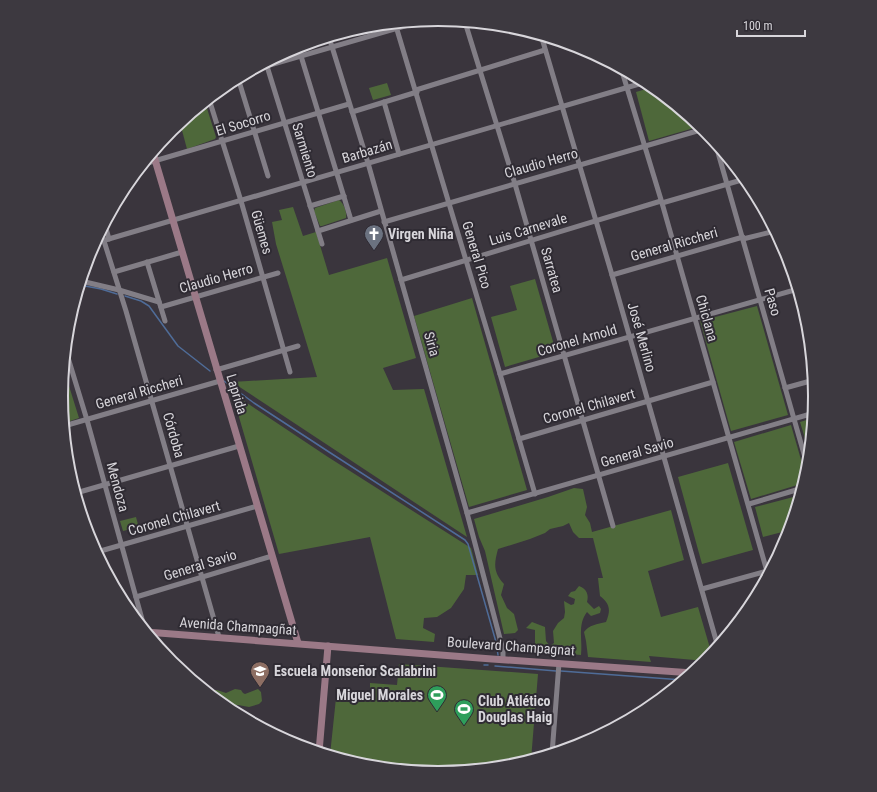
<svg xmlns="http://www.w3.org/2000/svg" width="877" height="792" viewBox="0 0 877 792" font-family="'Roboto Condensed',sans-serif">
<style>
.green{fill:#4e683a}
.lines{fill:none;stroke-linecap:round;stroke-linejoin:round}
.stream{stroke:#4f6c98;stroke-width:1.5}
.street{stroke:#827e86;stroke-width:5}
.secondary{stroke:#9b7987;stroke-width:7}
.labels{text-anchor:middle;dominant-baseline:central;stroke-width:4;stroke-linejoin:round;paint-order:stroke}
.street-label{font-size:14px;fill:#d8d6db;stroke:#2f2b33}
.poi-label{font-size:14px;font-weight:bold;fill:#d8d6db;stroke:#2f2b33;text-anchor:start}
.rim{fill:none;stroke:#d8d6db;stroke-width:2}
</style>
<rect width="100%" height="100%" fill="#3a353d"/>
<g class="green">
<path d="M387 83 391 95 373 100 369 88Z"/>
<path d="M653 87 701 126 649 141 636 92Z"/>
<path d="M205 102 216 137 215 139 187 149 180 123Z"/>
<path d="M339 200C344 203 347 213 346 218L322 226H320L314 211 315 208Z"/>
<path d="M293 207 303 236 316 232 329 275 387 258 416 358 383 368 393 390 424 389 467 537 232 382 317 377 276 244 272 222 282 220 279 210Z"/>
<path d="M535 279 556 352 505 367 491 317 517 310 510 286Z"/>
<path d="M472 298 527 490 469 507 414 316Z"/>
<path d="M757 306 788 415 731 431 700 321Z"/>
<path d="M64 370 79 418 64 423 62 396Z"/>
<path d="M232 393 328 457 471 548 478 575H466L464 589 451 608 437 617 424 618 423 628 435 634 434 642 396 639 370 537 279 554Z"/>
<path d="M813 418 810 455 800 422Z"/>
<path d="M791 425 806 477 804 483 751 499 734 442Z"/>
<path d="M728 463 753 550 702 564 678 477Z"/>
<path d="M574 488 583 489 587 507 585 515 590 523 592 532 671 510 684 560 648 571 661 617 698 607 712 655 706 661 649 656 651 662 588 657 586 641 584 632C589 625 597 624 606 622 611 610 610 604 600 596L598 578H603L593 538H579L573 532 569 523 563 526 550 529 545 533 530 539 498 549C494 564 493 572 504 584L501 595 507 608 514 614 518 630 515 633 504 634 485 551 479 537 474 519 548 497Z"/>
<path d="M801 495 790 530 763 537 755 507Z"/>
<path d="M136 517 140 532 137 533 135 528 123 531 120 521Z"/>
<path d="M579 586C587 589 589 595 587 602L594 609 599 606 601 609 600 613 591 616 587 612C577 625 583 640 581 655L535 651V630L526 628 532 622 545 627 546 641 550 646 554 643 553 631 558 623 564 618 565 612 564 601 571 605 574 604 575 599 568 596 571 592 575 591Z"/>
<path d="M399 664 538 674 531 760 512 766 438 773 365 766 330 755 336 698 370 701V683L397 685Z"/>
<path d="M235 689 241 690 243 693 245 694 258 689 261 692 262 701 259 704 249 707 238 705H223L205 690H217L226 693Z"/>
</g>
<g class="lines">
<g class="stream">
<path d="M80 285 101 289 117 294"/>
<path d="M125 296 141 301 149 306 178 346 210 371"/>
<path d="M224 381 254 403 329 452 465 540 468 544 496 642 498 655"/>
<path d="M484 665H488"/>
<path d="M495 666 556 671"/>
<path d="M561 671 683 680"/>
</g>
<g class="street">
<path d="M465 22 515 184 613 526"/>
<path d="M395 23 500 374 535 494"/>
<path d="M541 35 612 275 718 647"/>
<path d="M329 37 368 163 467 513 503 650V659"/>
<path d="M301 56 351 220"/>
<path d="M266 63 322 244"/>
<path d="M621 68 662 203 768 575"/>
<path d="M253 70 422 21"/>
<path d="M238 78 268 176"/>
<path d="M416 90 545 50"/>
<path d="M209 99 241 201 290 372"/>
<path d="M384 102 399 154"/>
<path d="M352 112 417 92"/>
<path d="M715 142 808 468"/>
<path d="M144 164 349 104"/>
<path d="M662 203 745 179"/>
<path d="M310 206 344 196"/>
<path d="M384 222 704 129"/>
<path d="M105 225 109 239"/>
<path d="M318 231 381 211"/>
<path d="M743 239 775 231"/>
<path d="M104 241 126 311 219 637"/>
<path d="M95 243 646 82"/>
<path d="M147 262 165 321"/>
<path d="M114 272 182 252"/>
<path d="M612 275 743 237"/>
<path d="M401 280 661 201"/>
<path d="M81 281 119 290 159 302"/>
<path d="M161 307 278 273"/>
<path d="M66 351 87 420 145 630"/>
<path d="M216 370 298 346"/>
<path d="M500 374 798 289"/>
<path d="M785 388 814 380"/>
<path d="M64 426 220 381"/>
<path d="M519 439 713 382"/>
<path d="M76 493 239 446"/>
<path d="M749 504 803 488"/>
<path d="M467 513 814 413"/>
<path d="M97 552 257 506"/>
<path d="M702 589 771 570"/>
<path d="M136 597 272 556"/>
<path d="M552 754 559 663"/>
</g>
<g class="secondary">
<path d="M153 153 298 643"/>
<path d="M146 632 492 659 693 673"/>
<path d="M319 752 328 646"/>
</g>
</g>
<defs>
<symbol id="church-pin" viewBox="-11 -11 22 30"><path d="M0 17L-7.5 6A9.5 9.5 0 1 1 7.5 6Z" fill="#6b7280" stroke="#2f2b33"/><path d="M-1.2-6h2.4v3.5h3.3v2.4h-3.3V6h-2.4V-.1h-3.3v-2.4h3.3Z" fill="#fff"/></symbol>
<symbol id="school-pin" viewBox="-11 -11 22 30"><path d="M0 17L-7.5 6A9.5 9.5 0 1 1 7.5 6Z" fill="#8d6e63" stroke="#2f2b33"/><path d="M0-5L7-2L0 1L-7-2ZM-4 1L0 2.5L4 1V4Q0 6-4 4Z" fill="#fff"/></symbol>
<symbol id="stadium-pin" viewBox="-11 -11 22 30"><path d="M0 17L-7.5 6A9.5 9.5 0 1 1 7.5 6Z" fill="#2e9e5b" stroke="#2f2b33"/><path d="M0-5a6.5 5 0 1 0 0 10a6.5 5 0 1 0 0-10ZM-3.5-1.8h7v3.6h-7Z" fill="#fff"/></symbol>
</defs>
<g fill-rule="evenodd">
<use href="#church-pin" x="363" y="223" width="22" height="30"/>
<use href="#school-pin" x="249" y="660" width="22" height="30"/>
<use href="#stadium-pin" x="426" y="684" width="22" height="30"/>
<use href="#stadium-pin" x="453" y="698" width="22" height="30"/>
</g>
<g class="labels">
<g class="street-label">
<text transform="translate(243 123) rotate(-17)">El Socorro</text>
<text transform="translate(305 150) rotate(73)">Sarmiento</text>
<text transform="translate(367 151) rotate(-17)">Barbazán</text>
<text transform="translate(541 163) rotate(-16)">Claudio Herro</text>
<text transform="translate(528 229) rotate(-17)">Luis Carnevale</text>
<text transform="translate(262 232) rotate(74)">Güemes</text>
<text transform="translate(674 244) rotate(-16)">General Riccheri</text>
<text transform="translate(477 255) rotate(73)">General Pico</text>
<text transform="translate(552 270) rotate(74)">Sarratea</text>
<text transform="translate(216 278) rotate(-16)">Claudio Herro</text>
<text transform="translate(773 302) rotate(74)">Paso</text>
<text transform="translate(707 318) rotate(74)">Chiclana</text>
<text transform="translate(642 337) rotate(74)">José Merlino</text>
<text transform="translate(577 340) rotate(-16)">Coronel Arnold</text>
<text transform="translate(432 344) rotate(74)">Siria</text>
<text transform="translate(139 392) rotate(-16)">General Riccheri</text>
<text transform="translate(237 394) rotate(73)">Laprida</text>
<text transform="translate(589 406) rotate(-16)">Coronel Chilavert</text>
<text transform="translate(174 435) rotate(74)">Córdoba</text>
<text transform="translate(637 452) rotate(-16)">General Savio</text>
<text transform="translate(118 487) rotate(75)">Mendoza</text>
<text transform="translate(174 518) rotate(-16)">Coronel Chilavert</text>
<text transform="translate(200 565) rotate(-17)">General Savio</text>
<text transform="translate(238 626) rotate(4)">Avenida Champagñat</text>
<text transform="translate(511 646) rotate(4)">Boulevard Champagnat</text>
</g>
<g class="poi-label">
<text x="388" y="234">Virgen Niña</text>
<text x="274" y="671">Escuela Monseñor Scalabrini</text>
<text x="423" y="695" text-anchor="end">Miguel Morales</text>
<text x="478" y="701">Club Atlético<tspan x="478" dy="16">Douglas Haig</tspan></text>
</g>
</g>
<path d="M0 0H877V792H0ZM68 396a370 370 0 1 1 740 0a370 370 0 1 1-740 0Z" fill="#3d3940" fill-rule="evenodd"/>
<path class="rim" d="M68 396a370 370 0 1 1 740 0a370 370 0 1 1-740 0Z"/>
<path d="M737 30v6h68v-6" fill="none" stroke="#d8d6db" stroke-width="2"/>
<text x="743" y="30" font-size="12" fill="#d8d6db" stroke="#2f2b33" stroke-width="3" paint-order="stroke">100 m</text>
</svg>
